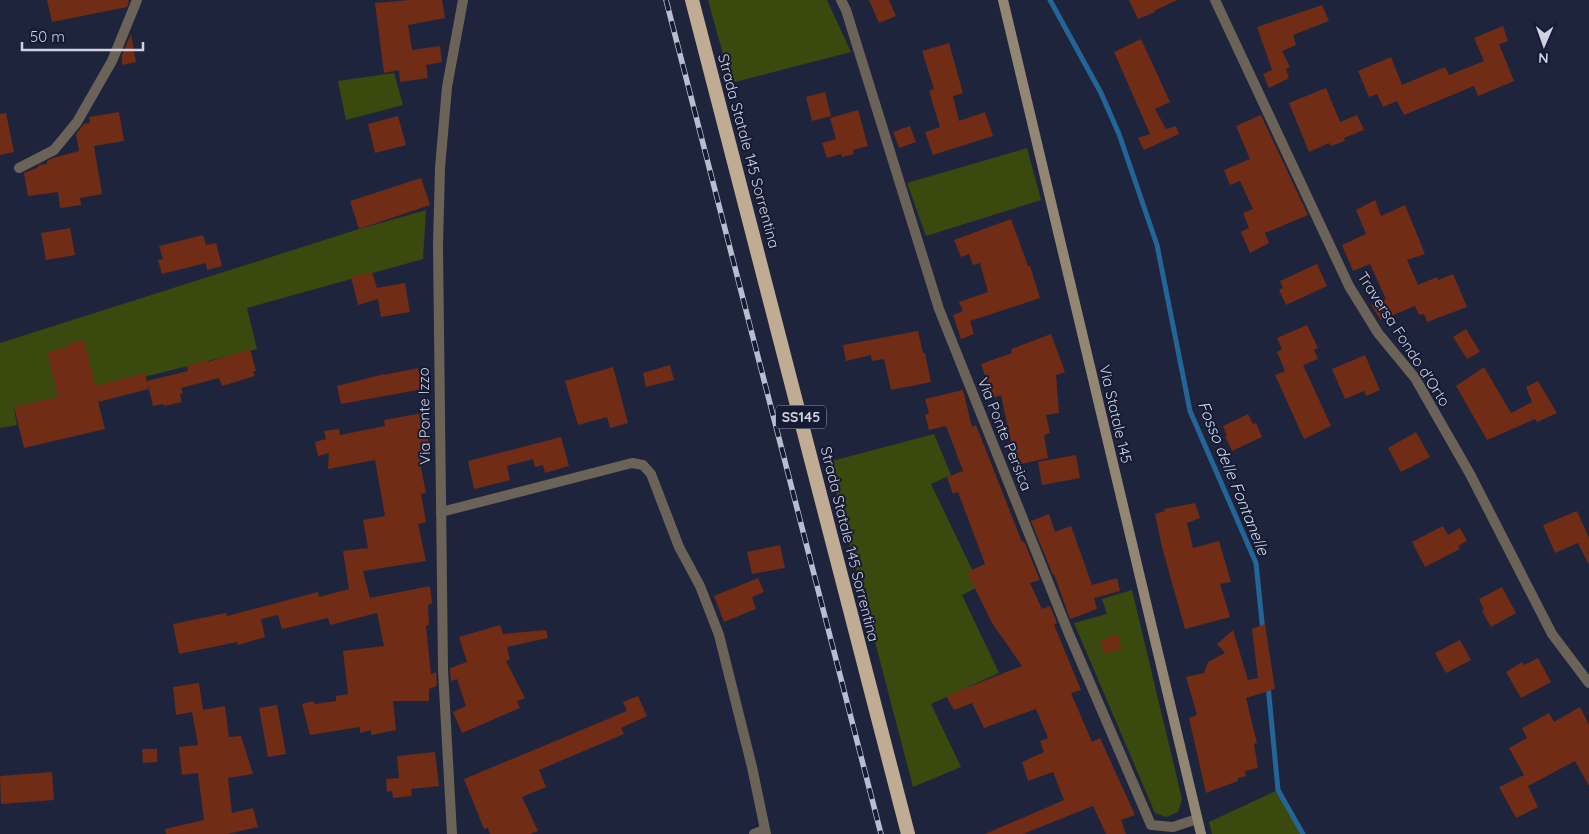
<svg xmlns="http://www.w3.org/2000/svg" width="1589" height="834" viewBox="0 0 1589 834" font-family="Quicksand,sans-serif">
<style>
.green{fill:#3a490d}
.lines{fill:none;stroke-linecap:round;stroke-linejoin:round}
.stream{stroke:#236596;stroke-width:5}
.building{fill:#702c14}
.minor{stroke:#6b6357;stroke-width:10}
.secondary{stroke:#938673;stroke-width:10}
.trunk{stroke:#bfac92;stroke-width:14}
.rail-casing{stroke:#b9bdcf;stroke-width:5.5}
.rail{stroke:#161a32;stroke-width:4;stroke-dasharray:11;stroke-linecap:butt}
.labels{text-anchor:middle;dominant-baseline:central;stroke-width:4;stroke-linejoin:round;paint-order:stroke}
.shield{fill:#161a32;stroke:#969aad;stroke-width:1}
.shield-label{font-size:14px;font-weight:bold;fill:#cdd1e2}
.street-label{font-size:15px;fill:#cdd1e2;stroke:#161a32}
.water-label{font-size:16px;font-style:italic;fill:#cbdff0;stroke:#161a32}
</style>
<rect width="100%" height="100%" fill="#1f243d"/>
<g class="green">
<path d="M708 0H827L851 52 731 83Z"/>
<path d="M394 73 403 105 346 120 338 81Z"/>
<path d="M1027 148 1041 200 926 236 907 183Z"/>
<path d="M426 210 423 259 247 308 257 349 14 409 17 425 0 428V343L356 230Z"/>
<path d="M934 434 951 475 931 484 980 586 962 595 999 673 931 704 961 767 913 787 828 462Z"/>
<path d="M1132 590 1182 799 1178 812 1166 817 1155 813 1074 623 1107 614 1102 599Z"/>
<path d="M1278 790 1303 834H1212L1209 822Z"/>
</g>
<g class="lines">
<g class="stream">
<path d="M1050 0 1101 93 1119 134 1157 245 1190 411 1256 563 1263 632"/>
<path d="M1268 685 1278 790 1303 834"/>
</g>
</g>
<g class="building">
<path d="M47 0H128L129 2 127 7 52 22Z"/>
<path d="M410 0H442L445 18 408 25 412 50 440 46 442 62 426 65 428 78 400 82 399 70 384 73 375 3Z"/>
<path d="M869 0H889L896 16 879 23Z"/>
<path d="M1129 0H1177L1154 11 1155 12 1138 19Z"/>
<path d="M1322 5 1329 21 1293 35 1296 45 1282 51 1290 67 1286 69 1289 78 1269 88 1263 74 1272 70 1257 27Z"/>
<path d="M1503 26 1508 41 1499 44 1514 81 1478 96 1474 86 1404 115 1397 101 1383 107 1377 94 1369 97 1358 71 1391 57 1402 85 1445 67 1449 75 1484 61 1474 38Z"/>
<path d="M131 34 136 62 122 65V55Z"/>
<path d="M1141 39 1170 102 1155 109 1166 129 1176 126 1179 134 1144 150 1138 138 1150 134 1114 52Z"/>
<path d="M949 43 963 93 953 96 959 121 985 112 993 136 933 155 925 132 940 127 929 91 934 89 922 51Z"/>
<path d="M1326 88 1340 122 1357 115 1364 130 1344 138 1345 141 1331 146 1329 143 1309 152 1289 103Z"/>
<path d="M825 92 831 116 812 121 806 97Z"/>
<path d="M858 110 868 146 853 150 854 154 842 157 841 154 827 158 822 143 836 139 830 118Z"/>
<path d="M119 112 124 141 94 146 102 194 80 198 81 205 60 208 58 192 28 196 24 173 37 168 39 165 47 164V161L53 158 79 151 76 134 84 124 90 123 89 117Z"/>
<path d="M6 113 14 152 0 155V114Z"/>
<path d="M1261 115 1308 215 1265 233 1269 243 1250 253 1241 232 1249 228 1243 213 1253 209 1240 181 1230 185 1224 170 1250 159 1236 126Z"/>
<path d="M398 116 406 145 375 153 368 124Z"/>
<path d="M910 126 916 142 899 148 893 132Z"/>
<path d="M421 178 430 205 359 229 350 201Z"/>
<path d="M1375 200 1381 216 1405 205 1425 254 1407 260 1418 285 1437 277 1438 280 1453 274 1467 307 1427 322 1424 314 1419 315 1415 306 1381 320 1371 305 1386 299 1370 264 1353 271 1342 245 1366 234 1356 210Z"/>
<path d="M1011 219 1028 266H1030L1040 298 970 321 974 334 961 339 953 315 963 311 959 302 988 292 980 263 973 265 969 254 961 257 954 240Z"/>
<path d="M70 228 75 255 46 260 41 233Z"/>
<path d="M203 235 206 245 216 243 222 266 207 270 206 263 162 274 158 260 163 259 159 246Z"/>
<path d="M1317 264 1327 286 1286 305 1279 290 1283 288 1280 281Z"/>
<path d="M372 272 377 288 405 283 410 312 381 317 378 299 358 305 351 277Z"/>
<path d="M1307 325 1318 348 1314 350 1318 359 1303 365 1331 426 1304 439 1275 375 1285 371 1277 352 1282 349 1277 338Z"/>
<path d="M1466 329 1480 352 1467 359 1453 337Z"/>
<path d="M918 331 923 353H925L931 382 891 390 884 359 872 361 871 355 846 361 843 345Z"/>
<path d="M1051 334 1065 372 1056 375 1059 413 1046 415 1050 433 1044 435 1048 458 1016 465 1001 395 993 398 981 364 1012 353 1011 349Z"/>
<path d="M84 340 95 386 145 373 149 389 98 402 105 429 24 448 14 407 58 397 47 352 68 347 67 344Z"/>
<path d="M250 349 256 371H253L255 376 222 386 219 378 181 388 183 393 180 394 182 402 164 406 163 404 153 406 147 381 188 371 187 366 207 360 208 362Z"/>
<path d="M1365 355 1380 390 1366 396 1364 391 1345 399 1332 369Z"/>
<path d="M670 365 674 380 646 387 643 373Z"/>
<path d="M613 367 628 423 610 428 607 417 578 425 565 381Z"/>
<path d="M1484 367 1511 413 1532 402 1526 387 1538 381 1557 413 1537 422 1535 419 1487 440 1456 386Z"/>
<path d="M418 368 423 389 341 404 337 386 384 374V375Z"/>
<path d="M963 390 972 427 976 425 1022 542 1024 541 1040 580 1030 583 1042 609 1050 606 1057 623 1054 625 1081 690 1071 693 1092 742 1100 738 1135 815 1121 820 1126 834H1106L1093 806 1023 834H985L1064 800 1053 772 1028 781 1022 762 1044 752 1040 741 1048 738 1036 709 984 728 972 703 954 710 946 696 1022 666 992 623 967 572 985 564 958 492 953 494 947 477 963 471 946 426 929 430 925 415 929 414 925 399Z"/>
<path d="M423 413 430 449 418 452 426 493 421 494 426 522 418 524 426 561 363 571 370 598 430 586 432 603 428 605 429 625 426 626 431 674 436 672 437 686 429 689V701H393L396 730 371 735V730L360 733V727L310 735 302 704 313 701 315 704 336 701V696L348 694 343 651 384 646 377 613 330 625 328 618 282 629 278 615 261 619 265 637 238 645 237 642 179 654 173 624 226 613 227 616 318 592 319 597 349 589 343 551 368 548 363 520 385 516 375 460 328 469 329 453 318 456 315 442 326 439 324 431 339 429 340 435 385 426 384 420Z"/>
<path d="M1248 414 1253 424 1256 423 1262 437 1232 451 1225 436H1227L1223 426Z"/>
<path d="M1416 432 1430 457 1401 472 1388 448Z"/>
<path d="M561 437 569 466 545 473 543 465 535 467 533 459 507 466 510 480 474 489 468 461Z"/>
<path d="M1076 455 1080 478 1042 485 1038 462Z"/>
<path d="M1195 503 1200 518 1187 523 1193 548 1219 541 1231 582 1220 584 1230 617 1185 629 1162 547 1155 514 1165 511 1164 509Z"/>
<path d="M1577 511 1589 538V565L1578 543 1555 553 1543 525Z"/>
<path d="M1049 514 1055 532 1071 526 1092 585 1117 578 1120 591 1094 598 1097 609 1070 619 1054 574 1053 575 1031 521Z"/>
<path d="M1443 526 1448 535 1460 528 1467 541 1458 546 1460 549 1425 567 1412 542Z"/>
<path d="M780 545 785 568 752 574 747 552Z"/>
<path d="M758 578 764 592 752 597 756 609 724 622 714 596Z"/>
<path d="M1502 587 1516 613 1491 627 1482 611 1484 610 1479 599Z"/>
<path d="M1265 624 1275 689 1246 698 1257 743 1254 744 1258 768 1245 771 1246 776 1238 778V781L1206 793 1189 718 1197 715 1186 677 1204 673 1208 662 1225 653 1217 644 1233 630 1248 680 1258 678 1252 629Z"/>
<path d="M500 625 503 634 546 630 548 638 507 647 510 660 506 661 525 698 517 701 520 708 462 733 453 712 466 706 457 679 451 681 450 670V668L467 662 459 637Z"/>
<path d="M1117 634 1122 648 1105 654 1100 641Z"/>
<path d="M1460 640 1471 660 1446 673 1435 653Z"/>
<path d="M1538 658 1551 682 1521 698 1506 672 1522 662 1524 665Z"/>
<path d="M199 683 203 710 225 706 229 737 241 736 253 774 228 778 232 813 253 808 258 827 227 834H166L165 829 204 820 198 773 182 775 179 747 198 745 192 712 176 715 173 687Z"/>
<path d="M638 696 647 716 621 728 624 734 539 770 546 787 522 797 538 831 530 834H490L488 828 484 829 464 779 627 711 623 702Z"/>
<path d="M277 705 286 754 268 757 259 708Z"/>
<path d="M1580 707 1589 725V786L1575 761 1528 786 1538 807 1516 818 1499 787 1524 775 1509 748 1527 738 1522 728 1549 713 1554 722Z"/>
<path d="M142 749H157V762L143 763Z"/>
<path d="M435 752 439 786 411 789 412 796 393 798 392 791 387 792 386 779 399 778 397 756Z"/>
<path d="M52 772 54 800 1 804 0 776Z"/>
</g>
<g class="lines">
<g class="minor">
<path d="M841 0 846 10 939 309 1069 634 1151 825 1173 827 1197 819"/>
<path d="M1215 0 1349 286 1378 333 1415 378 1470 474 1552 634 1589 683"/>
<path d="M19 168 54 150 77 122 112 61 137 0"/>
<path d="M441 512 632 463 643 465 651 474 679 547 700 586 719 635 752 767 766 834"/>
<path d="M452 834 443 670 438 245 440 168 447 87 463 0"/>
<path d="M754 834 764 830"/>
</g>
<path class="secondary" d="M1003 0 1201 834"/>
<path class="trunk" d="M692 0 908 834"/>
<defs>
<path id="rail" d="M666 0 881 834"/>
</defs>
<use href="#rail" class="rail-casing"/>
<use href="#rail" class="rail"/>
</g>
<g class="labels">
<rect class="shield" x="776" y="405.5" width="50" height="23" rx="4"/>
<g class="shield-label">
<text x="801" y="417">SS145</text>
</g>
<g class="street-label">
<text transform="translate(749 151) rotate(75)">Strada Statale 145 Sorrentina</text>
<text transform="translate(1404 339) rotate(57)">Traversa Fondo d'Orto</text>
<text transform="translate(1116 414) rotate(77)">Via Statale 145</text>
<text transform="translate(424 416) rotate(-91)">Via Ponte Izzo</text>
<text transform="translate(1005 434) rotate(68)">Via Ponte Persica</text>
<text transform="translate(850 544) rotate(76)">Strada Statale 145 Sorrentina</text>
</g>
<g class="water-label">
<text transform="translate(1234 478) rotate(68)">Fosso delle Fontanelle</text>
</g>
</g>
<g transform="translate(1544 45) rotate(182)" stroke="#161a32" stroke-width="4" paint-order="stroke">
<path d="M0-4L9 19L0 12L-9 19Z" fill="#cdd1e2"/>
<text y="-8" font-size="14" font-weight="bold" text-anchor="middle" fill="#cdd1e2">N</text>
</g>
<path d="M22 42v8h121v-8" fill="none" stroke="#cdd1e2" stroke-width="2.5"/>
<text x="30" y="42" font-size="15" fill="#cdd1e2" stroke="#161a32" stroke-width="4" paint-order="stroke">50 m</text>
</svg>
